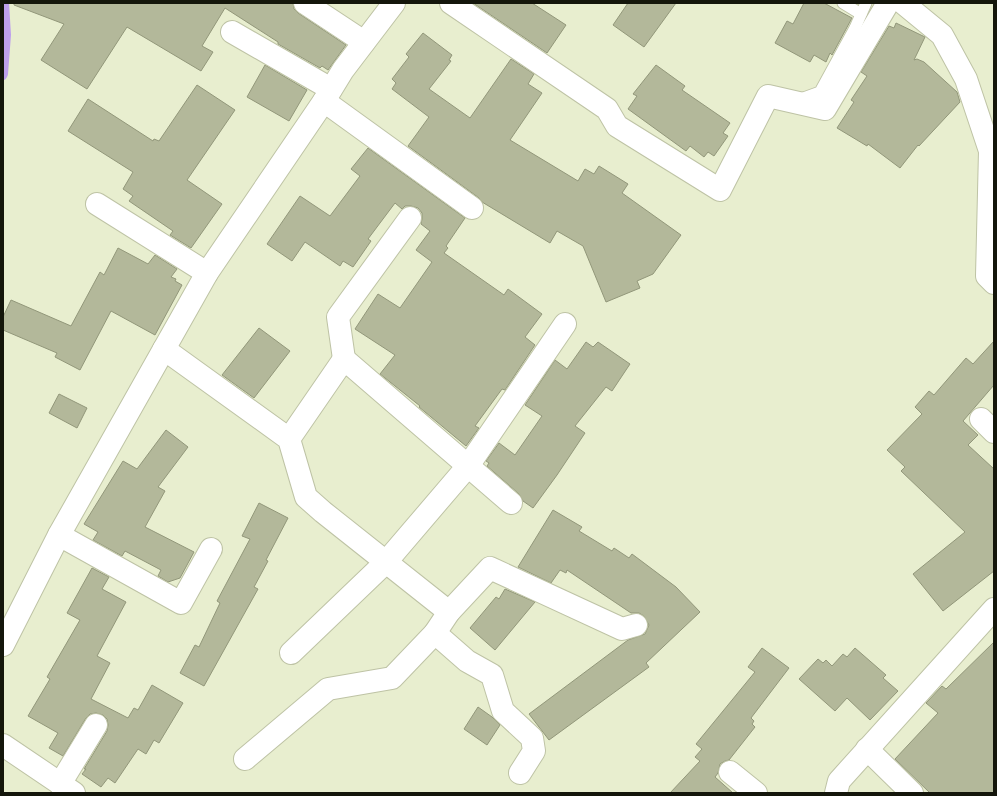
<svg xmlns="http://www.w3.org/2000/svg" width="997" height="796" viewBox="0 0 997 796" font-family="'Titillium Web',sans-serif">
<style>
.lines{fill:none;stroke-linecap:round;stroke-linejoin:round}
.stream{stroke:#bea0ec;stroke-width:8}
.building{fill:#b3b89a;stroke:#92977a}
.lane-casing{stroke:#bec3a5;stroke-width:13}
.street-casing{stroke:#bec3a5;stroke-width:24}
.lane{stroke:#fff;stroke-width:11}
.street{stroke:#fff;stroke-width:22}
</style>
<rect width="100%" height="100%" fill="#e8eecf"/>
<g class="lines">
<path class="stream" d="M3 76 4 74 7 35 5 3"/>
</g>
<g class="building">
<path d="M14 3H293L294 9 298 13 346 45 328 70 322 66 320 68 278 44V42L225 8 202 46 213 52 201 71 127 27 87 89 41 60 64 24 14 5Z"/>
<path d="M473 3H532L566 25 547 53Z"/>
<path d="M628 3H676L644 47 613 25Z"/>
<path d="M804 3H824L852 18 832 55 830 53 826 62 814 55 810 62 775 43 787 21 793 24Z"/>
<path d="M896 23 925 37 914 60 917 59 924 62 957 92 960 102 919 146 918 145 900 168 868 144 867 146 837 128 854 102 851 100 867 76 861 72 889 26 894 28Z"/>
<path d="M423 33 452 55 449 60 451 61 429 89 470 118 511 59 534 74 528 84 542 93 510 140 578 181 585 169 594 174 599 166 628 184 622 193 681 235 653 274 637 281 640 288 606 302 583 246 557 231 550 243 482 202 479 198 408 146 429 117 392 89 396 83 392 79 409 57 406 54Z"/>
<path d="M265 65 307 90 289 121 247 97Z"/>
<path d="M656 65 685 86 682 90 730 123 723 133 728 136 714 156 708 152 704 157 690 146 686 151 628 109 637 96 633 94Z"/>
<path d="M197 85 235 110 187 180 222 204 191 248 170 235 173 231 129 201 133 196 123 189 133 172 68 131 88 99 153 141 154 139 159 141Z"/>
<path d="M368 148 465 218 446 246 448 248 444 253 504 295 508 289 542 314 525 337 535 345 505 390 502 389 475 426 479 428 466 446 419 407 420 406 380 374 395 355 355 329 378 294 400 308 432 262 416 250 430 231 421 224 422 219V213L418 208 411 206H405L402 209 395 203 368 239 371 241 353 267 343 261 340 266 305 242 292 261 267 244 300 196 330 216 360 176 351 169Z"/>
<path d="M118 248 148 264 155 255 177 269 171 277 176 279 175 281 182 285 155 335 111 311 80 370 55 357 57 353 3 330V317L11 300 71 326 100 272 104 275Z"/>
<path d="M259 328 290 351 254 398 222 375Z"/>
<path d="M994 341V385L963 421 978 435 968 445 994 469V571L943 611 913 574 965 532 901 471 905 467 887 450 922 414 915 407 929 391 934 395 966 358 973 364Z"/>
<path d="M586 342 593 347 598 342 630 364 612 391 606 387 575 426 585 433 557 475 533 508 523 501 519 494 487 466 489 463 486 461 499 443 515 455 542 416 525 405 555 360 567 369Z"/>
<path d="M59 394 87 408 77 428 49 413Z"/>
<path d="M166 430 188 447 158 487 165 491 145 527 194 552 180 578 168 582 158 576 161 570 125 551 122 556 93 540 98 532 84 524 123 461 137 469Z"/>
<path d="M259 503 288 518 266 560 268 561 254 587 258 589 204 686 180 673 195 645 199 647 220 603 217 601 250 539 242 536Z"/>
<path d="M553 510 582 527 579 531 612 551 614 548 629 558 632 554 676 587 700 612 646 663 649 667 549 740 529 714 628 640 645 634 649 625 644 616 639 613H631L567 570 566 573 560 570 551 583 518 567Z"/>
<path d="M92 568 109 577 102 589 126 602 97 656 110 663 91 699 128 718 134 708 138 710 152 685 183 703 159 743 154 740 146 754 138 749 115 783 108 778 101 787 82 774 86 769H84L107 731 108 725 107 719 103 715 96 713 90 714 86 718 63 756 49 748 58 733 28 716 50 679 47 677 80 620 67 613Z"/>
<path d="M505 589 535 602 495 650 470 628 496 597 499 599Z"/>
<path d="M994 642V793H930L895 759 938 713 926 703 942 686 946 689Z"/>
<path d="M762 648 789 668 751 718 754 721 752 724 755 727 729 760 725 761 720 764 718 773 715 777 733 793H670L700 761 695 757 702 749 696 744 755 672 748 667Z"/>
<path d="M855 648 886 675 883 678 898 691 870 720 847 698 835 711 799 679 818 659 823 663 826 660 832 666 843 654 847 657Z"/>
<path d="M478 707 492 717 500 725 487 745 464 729Z"/>
</g>
<g class="lines">
<defs>
<g id="lane">
<path d="M843 3 861 14"/>
<path d="M798 100 820 92 855 28 866 3"/>
</g>
<g id="street">
<path d="M305 3 364 42"/>
<path d="M451 3 607 109 617 126 720 190 768 96 825 109 888 3"/>
<path d="M903 3 942 35 966 79 990 151 987 276 994 283"/>
<path d="M232 32 331 89"/>
<path d="M324 101 472 208"/>
<path d="M97 204 207 273"/>
<path d="M164 349 289 439 306 497 323 512 449 612"/>
<path d="M344 359 338 317 410 218"/>
<path d="M981 419 994 432"/>
<path d="M289 439 344 359 511 503"/>
<path d="M59 535 181 603 211 549"/>
<path d="M435 633 467 661 492 675 503 711 532 738 534 751 520 773"/>
<path d="M3 645 59 535 207 273 324 101 343 70 394 3"/>
<path d="M291 653 386 562 468 466 565 324"/>
<path d="M3 745 74 793"/>
<path d="M867 749 912 793"/>
<path d="M245 759 328 689 392 678 435 633 449 612 490 568 622 629 636 625"/>
<path d="M730 772 756 793"/>
<path d="M60 784 96 725"/>
<path d="M836 793 839 781 994 609"/>
</g>
</defs>
<use href="#lane" class="lane-casing"/>
<use href="#street" class="street-casing"/>
<use href="#lane" class="lane"/>
<use href="#street" class="street"/>
</g>
<rect width="997" height="796" fill="none" stroke="#14160b" stroke-width="8"/>
</svg>
